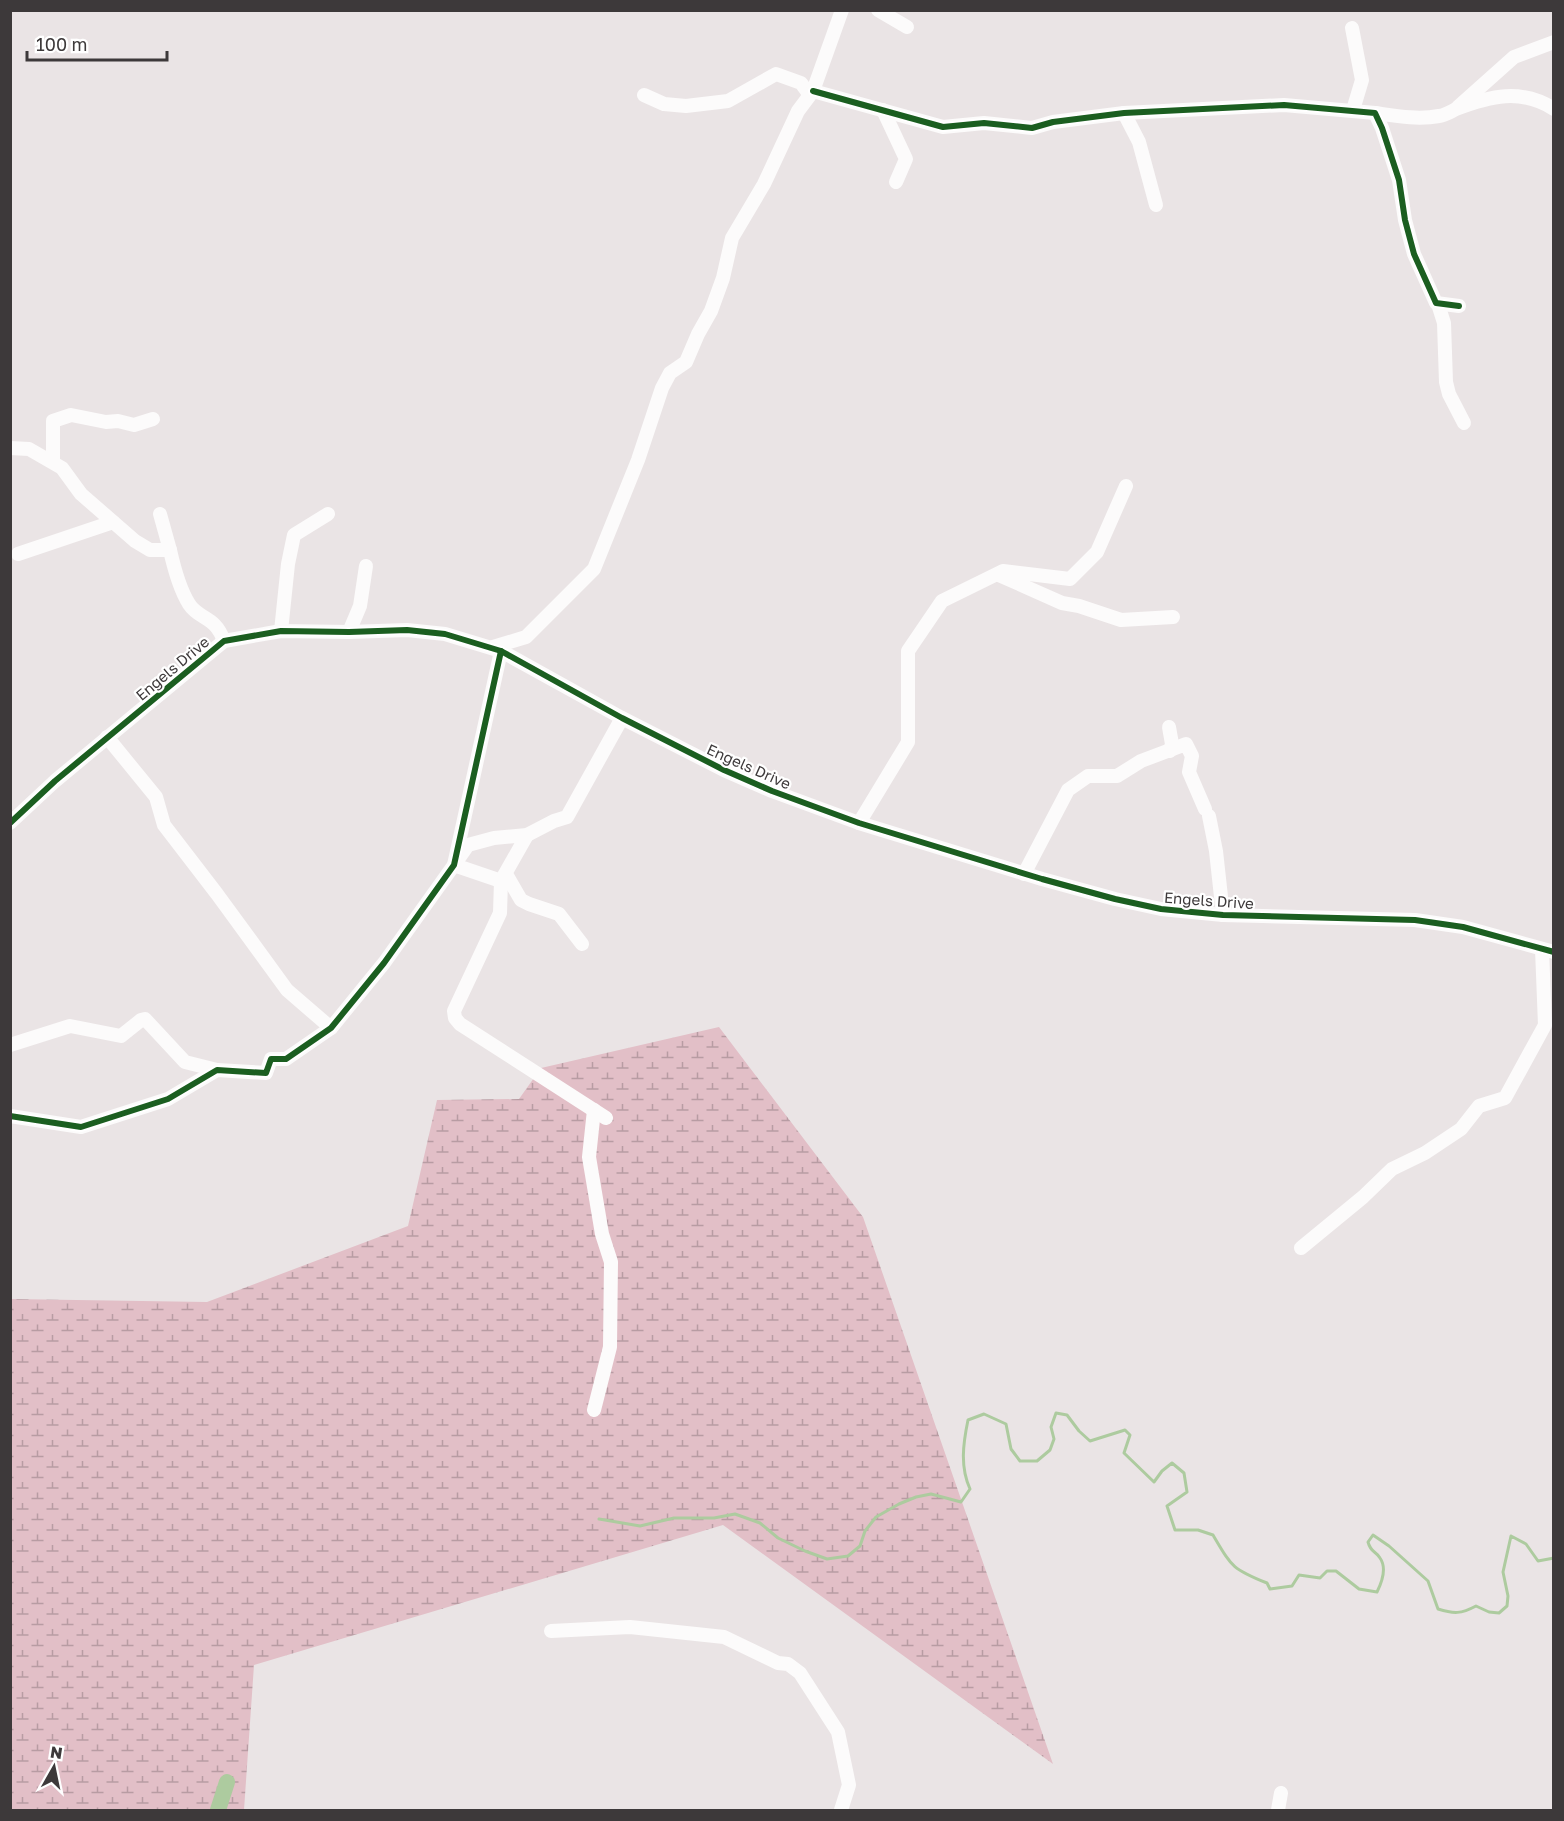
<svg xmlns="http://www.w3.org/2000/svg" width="1564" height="1821" viewBox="0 0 1564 1821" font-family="'Golos Text',sans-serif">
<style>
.wetland{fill:url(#wetland-marsh)}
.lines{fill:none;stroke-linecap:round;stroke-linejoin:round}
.stream{stroke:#adcb9f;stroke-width:3}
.river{stroke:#adcb9f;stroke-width:16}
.minor{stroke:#fcfbfb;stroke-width:14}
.cycleway-casing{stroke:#fff;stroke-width:10}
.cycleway{stroke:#1b5e20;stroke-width:6}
.labels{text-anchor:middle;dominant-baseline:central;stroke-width:4.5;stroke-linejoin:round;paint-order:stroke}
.street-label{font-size:15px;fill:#3d393a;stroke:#fff}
</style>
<defs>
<pattern id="wetland-marsh" width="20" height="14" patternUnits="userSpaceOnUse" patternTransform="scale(1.5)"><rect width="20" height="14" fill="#e2bfc7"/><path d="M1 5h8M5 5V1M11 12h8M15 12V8" fill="none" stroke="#b89ca3"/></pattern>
</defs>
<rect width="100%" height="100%" fill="#eae4e5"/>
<path class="wetland" d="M719 1027 863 1217 1053 1764 723 1525 254 1665 244 1810H11V1299L207 1302 408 1226 437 1100 519 1099 541 1068Z"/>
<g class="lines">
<path class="stream" d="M599 1519 640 1526 674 1518H714L735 1514 760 1523 778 1538 805 1551 827 1559 848 1556 860 1546 865 1531 876 1517 899 1504 916 1497 931 1494 961 1502 970 1489C960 1467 963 1444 968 1420L984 1414 1006 1424 1011 1449 1020 1461H1037L1050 1450 1054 1439 1051 1427 1056 1413 1067 1415 1079 1431 1090 1441 1125 1430 1130 1435 1124 1453 1154 1482 1162 1471 1172 1463 1184 1473 1187 1492 1167 1506 1175 1530H1198L1213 1535C1232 1567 1232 1569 1267 1583L1270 1589 1292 1586 1299 1575 1320 1578 1327 1571H1336L1359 1589 1377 1592C1382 1582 1387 1568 1380 1558 1375 1550 1371 1553 1368 1542L1373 1535 1389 1546 1428 1581 1438 1609C1454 1614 1461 1614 1476 1606L1489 1612 1499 1613 1507 1606 1508 1596 1503 1572 1511 1536 1526 1544 1538 1561 1554 1558"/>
<path class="river" d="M218 1810 227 1782"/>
<g class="minor">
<path d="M878 10 907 27"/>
<path d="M1352 28 1362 80 1353 110"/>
<path d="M813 91 943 127 984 123 1032 128 1053 122 1124 113 1284 105 1375 113 1382 128 1399 180 1405 220 1414 254 1436 303 1459 306"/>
<path d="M644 95 664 104 686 106 728 101 776 74 801 83 809 94"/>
<path d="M1458 107 1514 57 1554 42"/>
<path d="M883 110 906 159 896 182"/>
<path d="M1124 113 1139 142 1156 205"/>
<path d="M1375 113C1396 116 1418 120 1439 116 1446 115 1450 112 1456 109 1490 96 1521 88 1554 109"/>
<path d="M1438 304 1444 323 1446 382 1449 394 1464 423"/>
<path d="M10 448 29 449 62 468 81 494 135 541 150 550H170C174 568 179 588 189 604 199 620 215 615 224 641"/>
<path d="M53 462V421L71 415 106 422 118 421 134 425 153 419"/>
<path d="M160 514 170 550"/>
<path d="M18 554 113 522"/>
<path d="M999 575 1062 603 1079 606 1121 620 1173 617"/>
<path d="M281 631 288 564 294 535 328 514"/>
<path d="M349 632 360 606 366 566"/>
<path d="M493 647 526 637 594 569 638 460 662 388 670 373 686 362 698 334 711 311 723 278 732 238 764 184 798 111 813 91 842 10"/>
<path d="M1169 727 1172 744 1170 751"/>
<path d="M107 737 156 797 164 825 217 894 287 990 331 1028"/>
<path d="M1209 816 1216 851 1223 915"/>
<path d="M10 823 55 781 224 641 281 631 349 632 407 630 445 634 501 651 622 718 724 770 772 791 859 823 1042 879 1115 899 1161 909 1223 915 1415 920 1463 927 1554 952"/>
<path d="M859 823 908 742V651L942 601 1003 571 1070 579 1097 552 1126 486"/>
<path d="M527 835 501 881 500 913 454 1011 455 1018 460 1024 606 1118"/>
<path d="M506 874 521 900 529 904 559 914 582 944"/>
<path d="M1024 874 1068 790 1088 776H1117L1141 761 1186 744 1192 756 1189 772 1205 809"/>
<path d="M501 881 454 865 468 845 494 838 527 835 554 821 567 817 622 718"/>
<path d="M10 1045 70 1026 121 1036 141 1020 145 1019 185 1062 217 1070"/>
<path d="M10 1116 81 1127 168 1099 217 1070 266 1073 271 1059H286L331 1028 384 963 454 865 501 651"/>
<path d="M1301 1248 1363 1197 1392 1169 1425 1153 1461 1129 1479 1106 1505 1098 1545 1025 1542 949"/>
<path d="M594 1410 610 1347 611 1262 602 1234 589 1157 594 1110"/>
<path d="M551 1631 630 1627 724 1637 778 1663 788 1664 800 1673 838 1732 849 1785 841 1810"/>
<path d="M1278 1810 1281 1793"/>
</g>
<defs>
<g id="cycleway">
<path d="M813 91 943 127 984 123 1032 128 1053 122 1124 113 1284 105 1375 113 1382 128 1399 180 1405 220 1414 254 1436 303 1459 306"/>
<path d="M10 823 55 781 224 641 281 631 349 632 407 630 445 634 501 651 622 718 724 770 772 791 859 823 1042 879 1115 899 1161 909 1223 915 1415 920 1463 927 1554 952"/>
<path d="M10 1116 81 1127 168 1099 217 1070 266 1073 271 1059H286L331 1028 384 963 454 865 501 651"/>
</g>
</defs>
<use href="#cycleway" class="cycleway-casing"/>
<use href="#cycleway" class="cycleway"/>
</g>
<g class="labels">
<g class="street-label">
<text transform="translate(172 668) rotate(-40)">Engels Drive</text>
<text transform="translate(749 766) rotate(24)">Engels Drive</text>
<text transform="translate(1209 900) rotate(4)">Engels Drive</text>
</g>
</g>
<rect width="1564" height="1821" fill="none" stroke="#3d393a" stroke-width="24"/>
<g transform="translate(54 1767) rotate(9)" stroke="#ffffff" stroke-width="4.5" paint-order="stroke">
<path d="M0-4.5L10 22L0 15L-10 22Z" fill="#3d393a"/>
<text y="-9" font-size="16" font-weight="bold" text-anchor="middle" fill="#3d393a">N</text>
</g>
<path d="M27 51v9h140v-9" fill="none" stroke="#3d393a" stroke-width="3"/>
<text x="36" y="51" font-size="18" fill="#3d393a" stroke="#ffffff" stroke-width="4.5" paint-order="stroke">100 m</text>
</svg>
